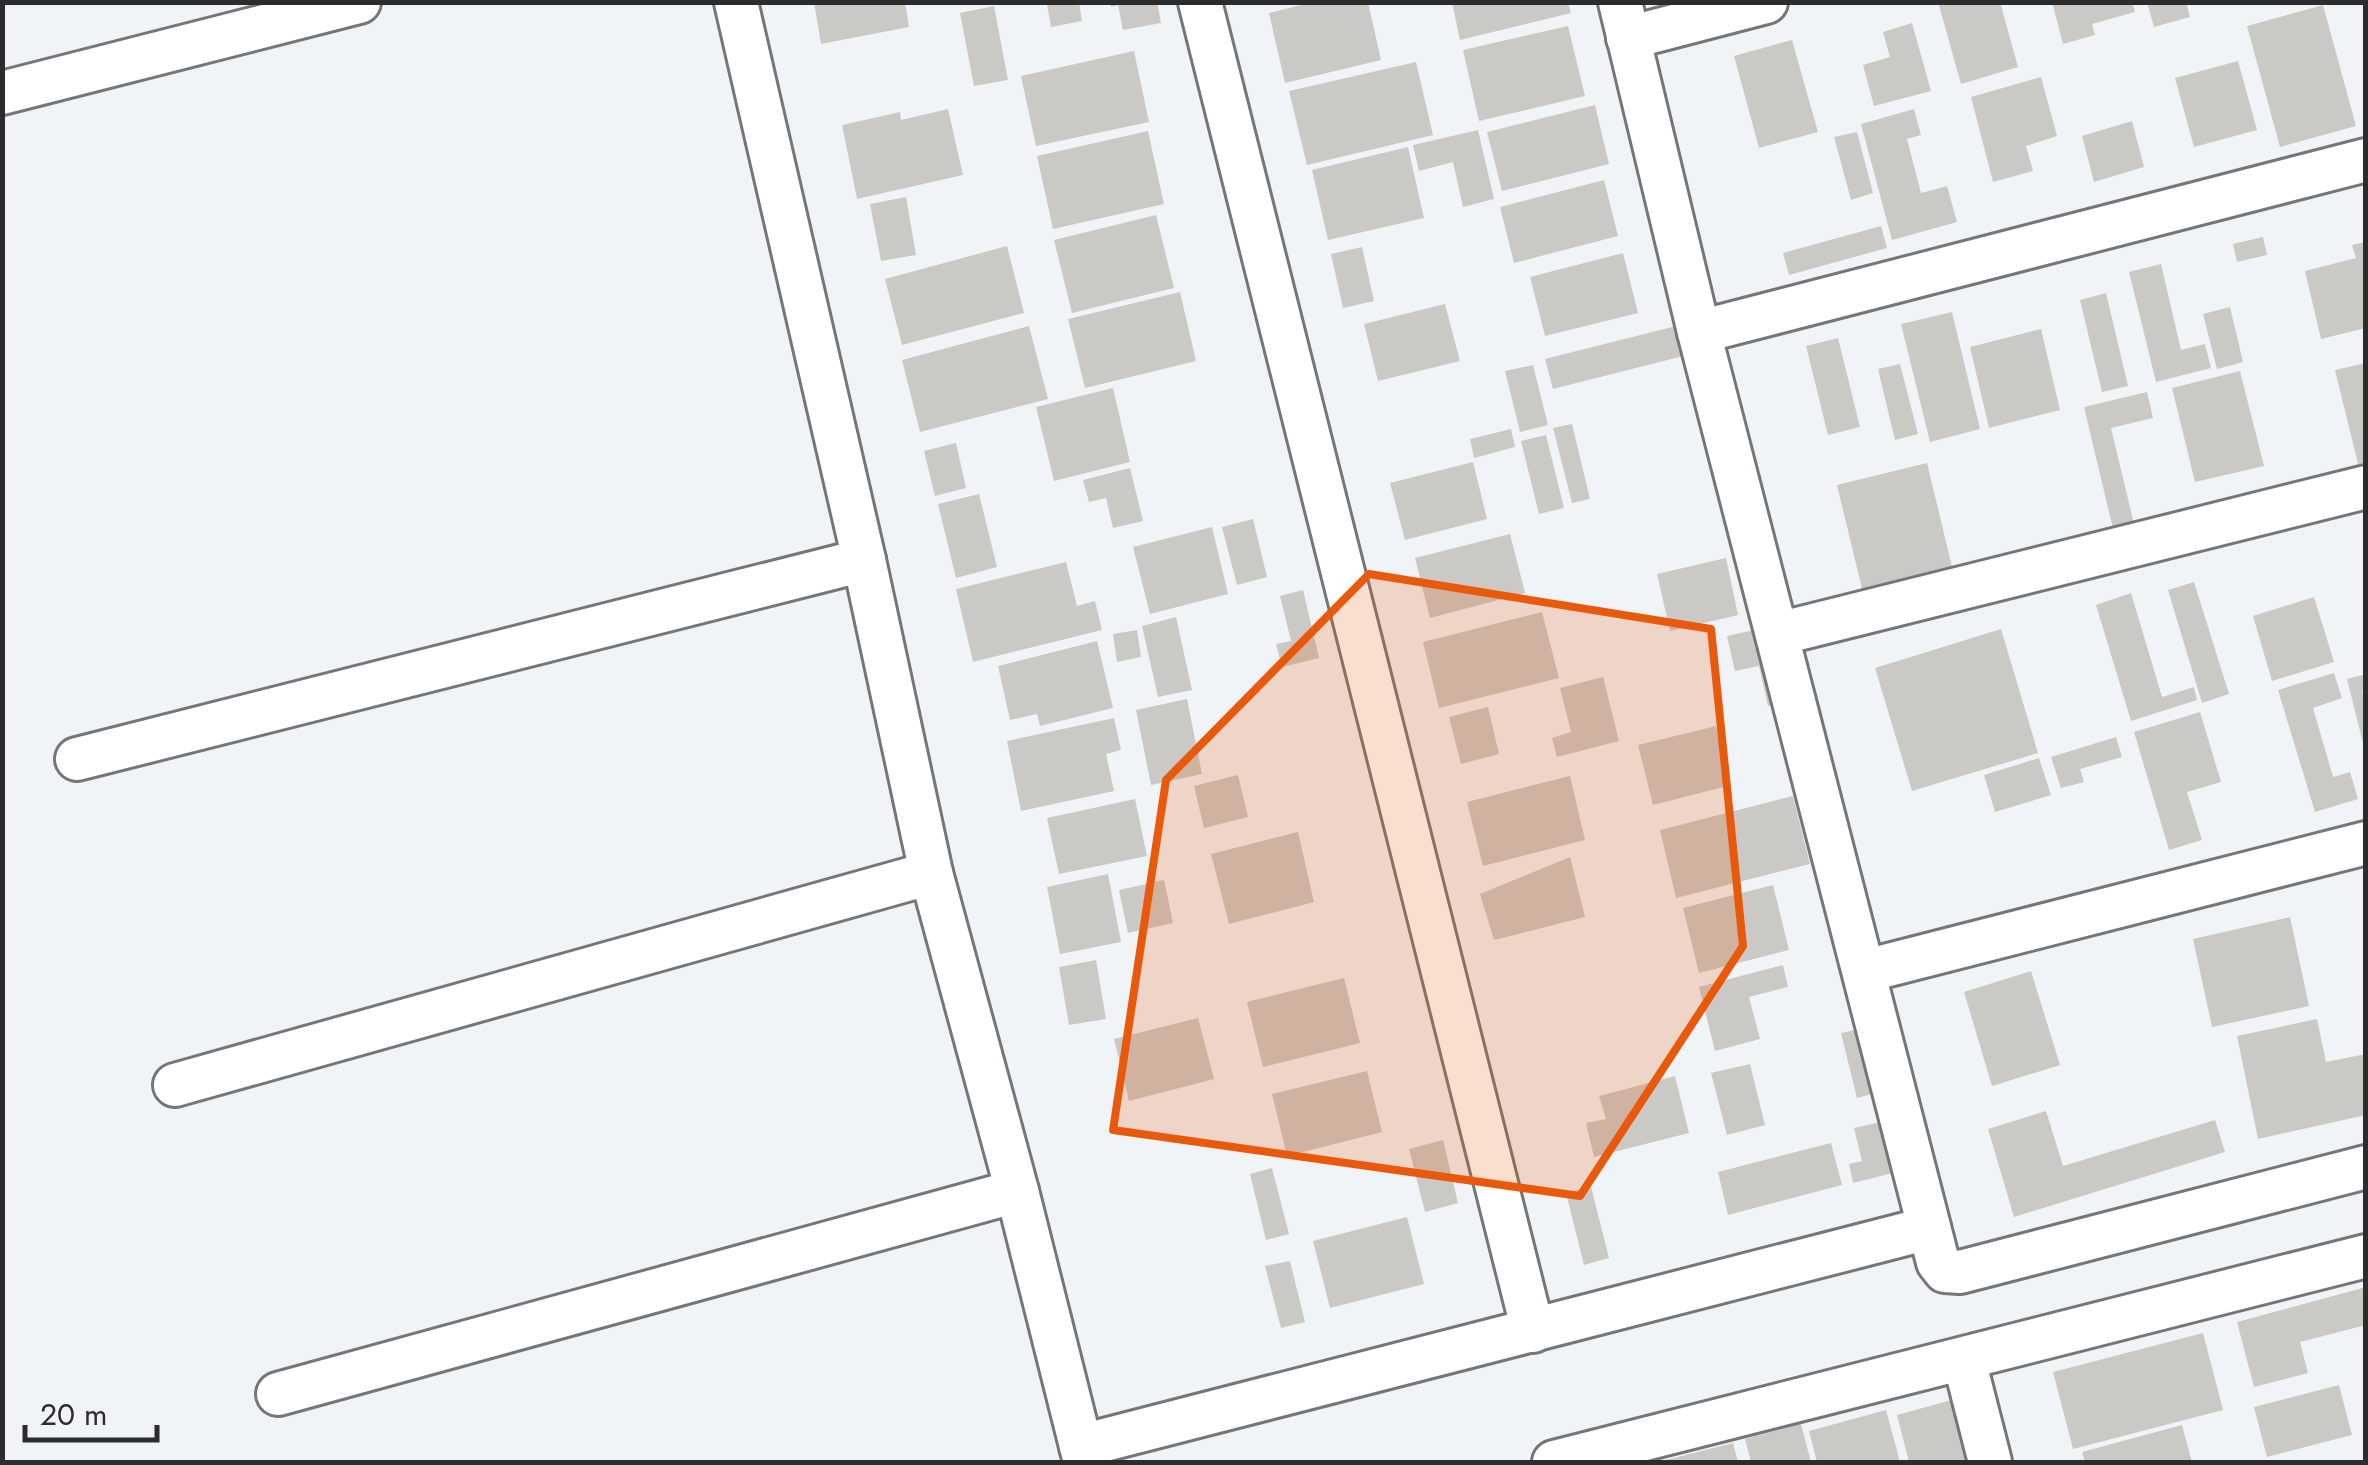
<svg xmlns="http://www.w3.org/2000/svg" width="2368" height="1465" viewBox="0 0 2368 1465" font-family="Jost,sans-serif">
<style>
.building{fill:#cbc9c6}
.lines{fill:none;stroke-linecap:round;stroke-linejoin:round}
.minor-casing{stroke:#747679;stroke-width:48}
.minor{stroke:#fff;stroke-width:42}
.marked{fill:#e8590c;fill-opacity:0.2;stroke:#e8590c;stroke-width:8;stroke-linejoin:round}
</style>
<rect width="100%" height="100%" fill="#f1f4f7"/>
<g class="building">
<path d="M814 2H905L909 27 821 44Z"/>
<path d="M1079 2 1082 21 1051 27 1047 4Z"/>
<path d="M1110 2H1157L1161 23 1123 30 1118 5 1111 7Z"/>
<path d="M1313 2H1368L1381 60 1285 83 1269 13Z"/>
<path d="M1452 2H1568L1571 13 1460 40Z"/>
<path d="M1938 2H2000L2018 67 1961 84Z"/>
<path d="M2052 2H2132L2135 12 2092 24 2095 35 2063 44Z"/>
<path d="M2147 2H2186L2190 17 2154 27Z"/>
<path d="M2323 5 2356 126 2280 147 2247 26Z"/>
<path d="M994 6 1008 80 974 86 960 13Z"/>
<path d="M1912 23 1931 91 1874 106 1863 65 1890 57 1883 32Z"/>
<path d="M1568 26 1585 96 1479 121 1463 50Z"/>
<path d="M1792 40 1818 132 1759 148 1734 56Z"/>
<path d="M1134 51 1149 122 1036 146 1021 76Z"/>
<path d="M2238 61 2257 130 2194 147 2175 78Z"/>
<path d="M1416 62 1433 135 1307 165 1289 91Z"/>
<path d="M2041 77 2057 136 2026 146 2033 171 1993 182 1971 97Z"/>
<path d="M1595 105 1609 164 1502 191 1487 132Z"/>
<path d="M948 109 963 175 857 199 842 125 900 112 901 120Z"/>
<path d="M1914 109 1921 135 1907 139 1921 193 1947 186 1957 222 1892 240 1861 124Z"/>
<path d="M2132 121 2144 167 2094 182 2082 136Z"/>
<path d="M1478 130 1494 199 1463 207 1453 162 1419 171 1413 145Z"/>
<path d="M1148 131 1164 204 1053 229 1037 156Z"/>
<path d="M1857 132 1873 193 1851 200 1834 137Z"/>
<path d="M1408 147 1424 218 1328 240 1312 170Z"/>
<path d="M1604 180 1618 236 1514 263 1500 207Z"/>
<path d="M906 197 916 255 881 261 870 204Z"/>
<path d="M1156 215 1174 288 1072 313 1054 240Z"/>
<path d="M1881 226 1887 248 1789 275 1783 253Z"/>
<path d="M2263 237 2267 255 2237 262 2233 244Z"/>
<path d="M2366 242V328L2321 339 2305 271 2356 258 2352 245Z"/>
<path d="M1007 246 1024 313 902 345 885 279Z"/>
<path d="M1362 247 1374 301 1343 308 1331 254Z"/>
<path d="M1623 253 1638 313 1545 336 1530 277Z"/>
<path d="M2161 264 2181 350 2205 344 2211 368 2156 382 2129 272Z"/>
<path d="M1180 292 1196 361 1085 388 1068 319Z"/>
<path d="M2106 293 2128 386 2102 392 2080 300Z"/>
<path d="M1445 304 1460 361 1378 381 1364 324Z"/>
<path d="M2230 307 2243 362 2217 369 2203 314Z"/>
<path d="M1952 312 1980 429 1930 442 1901 324Z"/>
<path d="M1692 322 1699 352 1553 389 1545 359Z"/>
<path d="M1029 326 1048 399 920 432 902 360Z"/>
<path d="M2041 329 2060 410 1989 428 1970 347Z"/>
<path d="M1838 338 1860 427 1828 435 1806 346Z"/>
<path d="M2366 363V462L2358 464 2335 370Z"/>
<path d="M1900 364 1918 434 1895 440 1878 369Z"/>
<path d="M1533 365 1548 425 1520 432 1505 371Z"/>
<path d="M2240 371 2264 466 2195 482 2172 388Z"/>
<path d="M1113 388 1130 462 1054 481 1036 407Z"/>
<path d="M2147 392 2153 418 2111 428 2135 528 2114 533 2084 407Z"/>
<path d="M1572 424 1590 499 1572 503 1553 428Z"/>
<path d="M1511 429 1515 447 1474 458 1470 439Z"/>
<path d="M1546 435 1564 508 1539 514 1521 441Z"/>
<path d="M956 443 966 488 935 496 924 451Z"/>
<path d="M1473 462 1487 519 1405 540 1390 483Z"/>
<path d="M1927 463 1954 575 1864 597 1837 485Z"/>
<path d="M1130 468 1143 521 1113 528 1106 498 1089 502 1083 480Z"/>
<path d="M979 494 997 567 956 578 938 504Z"/>
<path d="M1253 519 1267 577 1237 585 1222 527Z"/>
<path d="M1212 527 1228 594 1150 614 1133 547Z"/>
<path d="M1510 534 1525 593 1430 618 1415 558Z"/>
<path d="M1726 558 1738 615 1670 631 1657 574Z"/>
<path d="M1066 562 1077 606 1095 601 1102 630 973 662 956 589Z"/>
<path d="M2194 582 2229 694 2202 703 2168 590Z"/>
<path d="M1303 590 1319 658 1282 667 1276 644 1291 641 1280 596Z"/>
<path d="M2131 593 2162 697 2194 687 2197 700 2131 721 2096 605Z"/>
<path d="M2314 597 2334 662 2272 681 2253 616Z"/>
<path d="M1542 612 1559 678 1439 708 1423 642Z"/>
<path d="M1176 617 1192 690 1158 697 1142 626Z"/>
<path d="M1763 628 1780 704 1768 706 1759 666 1735 671 1727 636Z"/>
<path d="M2001 629 2038 753 1912 791 1875 668Z"/>
<path d="M1137 630 1141 657 1117 662 1113 634Z"/>
<path d="M1097 641 1113 708 1040 726 1037 714 1010 720 998 666Z"/>
<path d="M2334 673 2342 698 2313 708 2333 777 2350 772 2358 799 2315 812 2278 690Z"/>
<path d="M2366 674V691L2362 692 2366 704 2364 747 2347 679Z"/>
<path d="M1603 677 1619 741 1557 757 1552 738 1571 732 1560 688Z"/>
<path d="M1187 699 1202 774 1151 785 1136 710Z"/>
<path d="M1488 707 1499 754 1461 764 1449 717Z"/>
<path d="M2200 712 2221 782 2187 792 2202 840 2169 850 2134 732Z"/>
<path d="M1114 718 1121 750 1106 754 1114 791 1021 811 1007 741Z"/>
<path d="M1716 726 1731 785 1653 805 1638 745Z"/>
<path d="M2116 737 2122 757 2080 769 2084 782 2061 788 2051 757Z"/>
<path d="M2039 758 2051 795 1995 812 1984 775Z"/>
<path d="M1238 775 1248 817 1204 828 1194 786Z"/>
<path d="M1570 776 1585 840 1483 866 1467 802Z"/>
<path d="M1793 796 1810 864 1676 898 1660 830Z"/>
<path d="M1135 799 1147 856 1059 874 1047 818Z"/>
<path d="M1298 832 1314 902 1229 924 1211 854Z"/>
<path d="M1570 857 1585 917 1494 940 1480 894Z"/>
<path d="M1108 874 1121 942 1060 954 1047 887Z"/>
<path d="M1164 880 1173 923 1128 933 1119 890Z"/>
<path d="M1773 885 1789 950 1699 973 1683 908Z"/>
<path d="M2290 917 2309 1006 2212 1027 2193 939Z"/>
<path d="M1096 960 1106 1019 1069 1025 1059 967Z"/>
<path d="M1783 965 1788 987 1749 997 1760 1039 1715 1051 1699 987Z"/>
<path d="M2031 971 2060 1065 1992 1086 1964 992Z"/>
<path d="M1344 978 1360 1043 1263 1067 1247 1002Z"/>
<path d="M1198 1018 1214 1079 1129 1101 1114 1039Z"/>
<path d="M2317 1019 2326 1062 2366 1054V1115L2258 1139 2237 1036Z"/>
<path d="M1863 1028 1879 1092 1857 1098 1841 1033Z"/>
<path d="M1750 1064 1765 1125 1727 1135 1711 1073Z"/>
<path d="M1367 1071 1382 1132 1287 1156 1272 1094Z"/>
<path d="M1675 1076 1689 1133 1594 1157 1586 1123 1606 1119 1599 1096Z"/>
<path d="M2046 1111 2063 1166 2215 1120 2225 1152 2014 1217 1988 1129Z"/>
<path d="M1885 1121 1897 1172 1853 1183 1849 1164 1862 1161 1854 1128Z"/>
<path d="M1443 1140 1458 1203 1425 1212 1409 1149Z"/>
<path d="M1831 1143 1842 1185 1728 1215 1718 1172Z"/>
<path d="M1272 1168 1289 1234 1266 1240 1250 1174Z"/>
<path d="M1591 1187 1609 1258 1584 1265 1566 1193Z"/>
<path d="M1407 1217 1424 1284 1330 1308 1313 1241Z"/>
<path d="M1290 1261 1305 1322 1281 1328 1265 1266Z"/>
<path d="M2366 1287V1325L2300 1342 2308 1373 2254 1387 2237 1322Z"/>
<path d="M2203 1333 2223 1410 2073 1449 2053 1372Z"/>
<path d="M2339 1385 2352 1435 2267 1457 2254 1407Z"/>
<path d="M1966 1396 1975 1462H1909L1897 1415Z"/>
<path d="M1886 1410 1900 1462H1817L1809 1431Z"/>
<path d="M1801 1424 1811 1462H1751L1745 1439Z"/>
<path d="M2182 1425 2192 1462H2085L2082 1452Z"/>
<path d="M1733 1443 1738 1462H1662V1461Z"/>
</g>
<g class="lines">
<defs>
<g id="minor">
<path d="M736 2 864 560 931 873 1017 1191 1085 1462"/>
<path d="M1200 2 1533 1331"/>
<path d="M1620 2 1699 332 1938 1262 1945 1271 1960 1272 2366 1167"/>
<path d="M1628 38 1766 2"/>
<path d="M2 93 359 2"/>
<path d="M1699 332 2366 160"/>
<path d="M1778 634 2366 487"/>
<path d="M77 759 864 560"/>
<path d="M1865 971 2366 843"/>
<path d="M175 1085 931 873"/>
<path d="M1964 1360 1990 1462"/>
<path d="M278 1394 1017 1191"/>
<path d="M1081 1446 1929 1228"/>
<path d="M1554 1462 2366 1256"/>
</g>
</defs>
<use href="#minor" class="minor-casing"/>
<use href="#minor" class="minor"/>
</g>
<path class="marked" d="M1369 574 1711 629 1743 946 1580 1196 1113 1130 1166 780Z"/>
<rect width="2368" height="1465" fill="none" stroke="#2b2c2d" stroke-width="10"/>
<path d="M25 1425v15h132v-15" fill="none" stroke="#2b2c2d" stroke-width="5"/>
<text x="40" y="1425" font-size="30" fill="#2b2c2d" stroke="#f1f4f7" stroke-width="8" paint-order="stroke">20 m</text>
</svg>
